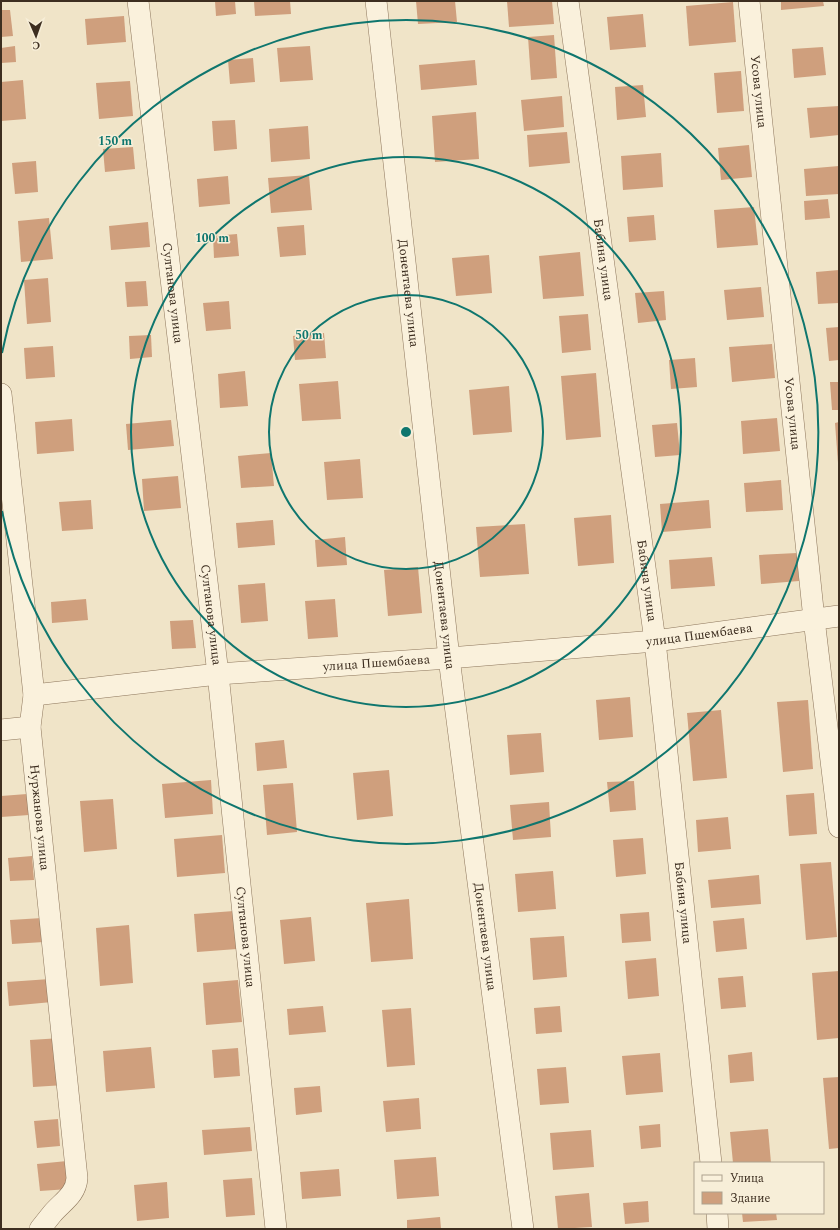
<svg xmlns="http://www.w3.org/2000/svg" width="840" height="1230" viewBox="0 0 840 1230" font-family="Spectral,serif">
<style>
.building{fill:#cf9f7d}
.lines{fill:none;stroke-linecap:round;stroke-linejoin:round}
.minor-casing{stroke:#8d765c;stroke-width:22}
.minor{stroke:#faf1dc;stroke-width:21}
.ring{fill:none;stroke:#0f766e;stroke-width:2}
.labels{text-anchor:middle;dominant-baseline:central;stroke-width:3;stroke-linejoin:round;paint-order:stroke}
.street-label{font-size:13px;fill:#3d2e20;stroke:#f7eed8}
.centre{fill:#0f766e;stroke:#f7eed8;stroke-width:2}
.ring-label{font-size:12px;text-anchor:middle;font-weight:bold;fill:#0f766e;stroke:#f7eed8;stroke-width:3;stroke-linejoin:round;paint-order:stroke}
</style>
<rect width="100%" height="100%" fill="#f0e4c8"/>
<g class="building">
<path d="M215 1H235L236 14 216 16Z"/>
<path d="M254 1H290L291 14 255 16Z"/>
<path d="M416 1H455L457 22 418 24Z"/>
<path d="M507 1H552L554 24 509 27Z"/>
<path d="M781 1H823L824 6 781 10Z"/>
<path d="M733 2 736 42 689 46 686 6Z"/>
<path d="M1 10H10L13 36 1 37Z"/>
<path d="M643 14 646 47 610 50 607 17Z"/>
<path d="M124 16 126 42 87 45 85 19Z"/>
<path d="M554 35 557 78 531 80 528 37Z"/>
<path d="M15 46 16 62 1 63V48Z"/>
<path d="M310 46 313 80 280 82 277 48Z"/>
<path d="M823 47 826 75 794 78 792 49Z"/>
<path d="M253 58 255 82 230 84 228 60Z"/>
<path d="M475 60 477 85 421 90 419 65Z"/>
<path d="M741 71 744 111 717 113 714 73Z"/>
<path d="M23 80 26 119 1 121V82Z"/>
<path d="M130 81 133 116 99 119 96 83Z"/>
<path d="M643 85 646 117 617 120 615 87Z"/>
<path d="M562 96 564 127 524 131 521 100Z"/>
<path d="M839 106V135L810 138 807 108Z"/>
<path d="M476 112 479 159 435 162 432 116Z"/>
<path d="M235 120 237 149 214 151 212 121Z"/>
<path d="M308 126 310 159 271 162 269 129Z"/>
<path d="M567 132 570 163 529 167 527 135Z"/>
<path d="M749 145 752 177 721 180 718 148Z"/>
<path d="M133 147 135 169 105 172 103 149Z"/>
<path d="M661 153 663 187 623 190 621 156Z"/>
<path d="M36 161 38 192 15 194 12 163Z"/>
<path d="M839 166V194L806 196 804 169Z"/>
<path d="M309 175 312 210 271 213 268 178Z"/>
<path d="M228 176 230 204 199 207 197 179Z"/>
<path d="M828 199 830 218 805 220 804 201Z"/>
<path d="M754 207 758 245 717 248 714 210Z"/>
<path d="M654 215 656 240 629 242 627 217Z"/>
<path d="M49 218 53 259 21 262 18 221Z"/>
<path d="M148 222 150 247 111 250 109 226Z"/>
<path d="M304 225 306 255 280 257 277 227Z"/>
<path d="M237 234 239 256 214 258 213 236Z"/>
<path d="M580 252 584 296 543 299 539 256Z"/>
<path d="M489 255 492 293 456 296 452 258Z"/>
<path d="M839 270V303L818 304 816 272Z"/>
<path d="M48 278 51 322 27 324 24 280Z"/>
<path d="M146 281 148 306 127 307 125 282Z"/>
<path d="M761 287 764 317 727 320 724 290Z"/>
<path d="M664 291 666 320 638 323 635 293Z"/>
<path d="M229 301 231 329 206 331 203 303Z"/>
<path d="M588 314 591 350 562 353 559 316Z"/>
<path d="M839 327V360L829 361 826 328Z"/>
<path d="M324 333 326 358 295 360 293 336Z"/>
<path d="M151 335 152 357 130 359 129 336Z"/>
<path d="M772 344 775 378 732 382 729 347Z"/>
<path d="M53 346 55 377 26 379 24 348Z"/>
<path d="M695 358 697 387 671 389 669 360Z"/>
<path d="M245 371 248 406 220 408 218 374Z"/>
<path d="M596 373 601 437 566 440 561 376Z"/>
<path d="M338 381 341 419 302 421 299 384Z"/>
<path d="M830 382H839V410H832Z"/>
<path d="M509 386 512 432 473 435 469 390Z"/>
<path d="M777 418 780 451 743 454 741 421Z"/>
<path d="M72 419 74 451 37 454 35 422Z"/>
<path d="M171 420 174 446 128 450 126 424Z"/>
<path d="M839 422V463H838L835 423Z"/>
<path d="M677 423 680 455 655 457 652 425Z"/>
<path d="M271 453 274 486 241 488 238 456Z"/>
<path d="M360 459 363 498 327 500 324 462Z"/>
<path d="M178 476 181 508 144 511 142 479Z"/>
<path d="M781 480 783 510 746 512 744 483Z"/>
<path d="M91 500 93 529 62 531 59 502Z"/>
<path d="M709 500 711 528 662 532 660 504Z"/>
<path d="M611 515 614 563 578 566 574 518Z"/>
<path d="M273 520 275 545 238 548 236 523Z"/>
<path d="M525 524 529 574 480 577 476 527Z"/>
<path d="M345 537 347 565 317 567 315 540Z"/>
<path d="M797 553 799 581 761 584 759 555Z"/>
<path d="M712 557 715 586 671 589 669 560Z"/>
<path d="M418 567 422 613 388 616 384 570Z"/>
<path d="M265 583 268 621 241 623 238 585Z"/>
<path d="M86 599 88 620 52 623 51 602Z"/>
<path d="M335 599 338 637 308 639 305 601Z"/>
<path d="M193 620 196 648 172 649 170 621Z"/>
<path d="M630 697 633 737 599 740 596 700Z"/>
<path d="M808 700 813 769 783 772 777 702Z"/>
<path d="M721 710 727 778 693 781 687 713Z"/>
<path d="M541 733 544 772 510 775 507 735Z"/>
<path d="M284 740 287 768 257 771 255 743Z"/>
<path d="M389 770 393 816 357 820 353 773Z"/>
<path d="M211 780 213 814 165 818 162 784Z"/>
<path d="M634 781 636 810 610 812 607 782Z"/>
<path d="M293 783 297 832 267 835 263 785Z"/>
<path d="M814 793 817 834 789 836 786 795Z"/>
<path d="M27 794 29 815 1 817V796Z"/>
<path d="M113 799 117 849 84 852 80 801Z"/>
<path d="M549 802 551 837 513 840 510 805Z"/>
<path d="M728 817 731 849 698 852 696 820Z"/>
<path d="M222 835 225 873 177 877 174 839Z"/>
<path d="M643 838 646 874 616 877 613 840Z"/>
<path d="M32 856 34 880 10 881 8 858Z"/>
<path d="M831 862 837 937 806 940 800 864Z"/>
<path d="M553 871 556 909 518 912 515 874Z"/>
<path d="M759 875 761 904 711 908 708 880Z"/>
<path d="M409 899 413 959 371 962 366 903Z"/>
<path d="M234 911 237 949 197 952 194 914Z"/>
<path d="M649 912 651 941 622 943 620 914Z"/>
<path d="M311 917 315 961 284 964 280 920Z"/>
<path d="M42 918 44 942 12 944 10 920Z"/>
<path d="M744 918 747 949 716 952 713 921Z"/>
<path d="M129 925 133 983 100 986 96 928Z"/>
<path d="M564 936 567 977 533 980 530 938Z"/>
<path d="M656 958 659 996 628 999 625 961Z"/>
<path d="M839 971V1038L817 1040 812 973Z"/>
<path d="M743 976 746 1007 721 1009 718 978Z"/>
<path d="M50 979 52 1002 9 1006 7 982Z"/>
<path d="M238 980 242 1022 206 1025 203 983Z"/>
<path d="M323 1006 326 1032 289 1035 287 1009Z"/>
<path d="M560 1006 562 1032 536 1034 534 1008Z"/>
<path d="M411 1008 415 1065 387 1067 382 1010Z"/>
<path d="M61 1038 65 1085 33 1087 30 1040Z"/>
<path d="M151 1047 155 1088 106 1092 103 1051Z"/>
<path d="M238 1048 240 1076 214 1078 212 1050Z"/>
<path d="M752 1052 754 1081 730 1083 728 1055Z"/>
<path d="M660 1053 663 1092 626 1095 622 1056Z"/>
<path d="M566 1067 569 1103 540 1105 537 1069Z"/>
<path d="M839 1077V1148L829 1149 823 1078Z"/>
<path d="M320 1086 322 1112 296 1115 294 1088Z"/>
<path d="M419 1098 421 1129 386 1132 383 1101Z"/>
<path d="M58 1119 60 1146 37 1148 34 1121Z"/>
<path d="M660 1124 661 1147 641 1149 639 1126Z"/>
<path d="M250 1127 252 1151 204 1155 202 1130Z"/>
<path d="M768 1129 771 1163H733L730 1132Z"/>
<path d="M591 1130 594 1167 553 1170 550 1133Z"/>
<path d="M436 1157 439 1196 397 1199 394 1160Z"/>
<path d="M67 1161 69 1189 40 1191 37 1164Z"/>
<path d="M339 1169 341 1196 302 1199 300 1172Z"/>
<path d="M252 1178 255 1215 226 1217 223 1180Z"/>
<path d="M167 1182 169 1218 137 1221 134 1185Z"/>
<path d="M589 1193 592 1227 558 1229 555 1196Z"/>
<path d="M648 1201 649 1222 625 1224 623 1203Z"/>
<path d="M742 1213H776L777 1220 743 1222Z"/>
<path d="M440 1217 441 1229H407V1220Z"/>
</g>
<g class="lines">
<defs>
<g id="minor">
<path id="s1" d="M138 1 218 674 276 1229"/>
<path id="s2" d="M376 1 449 658 523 1229"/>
<path id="s3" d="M568 1 655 641 711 1163"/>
<path id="s4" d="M749 1 814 619 839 827"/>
<path id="s5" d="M1 394 34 695 30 727 77 1178C76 1195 62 1202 52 1214 48 1219 44 1224 40 1229"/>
<path id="s6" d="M34 695 218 674 449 658 655 641 839 616"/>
<path d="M1 730 30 727"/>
<path d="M717 1213 718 1229"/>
</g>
</defs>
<use href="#minor" class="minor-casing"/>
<use href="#minor" class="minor"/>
</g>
<g class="ring">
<circle cx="406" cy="432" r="137"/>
<circle cx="406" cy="432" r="275"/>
<path d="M2 353A412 412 0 1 1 2 511"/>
</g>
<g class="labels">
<g class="street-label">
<text stroke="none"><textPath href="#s4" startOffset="91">Усова улица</textPath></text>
<text stroke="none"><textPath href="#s3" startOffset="261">Бабина улица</textPath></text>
<text stroke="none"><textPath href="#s1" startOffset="294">Султанова улица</textPath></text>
<text stroke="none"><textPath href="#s2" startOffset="294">Донентаева улица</textPath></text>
<text stroke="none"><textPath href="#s4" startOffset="415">Усова улица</textPath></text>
<text stroke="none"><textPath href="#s3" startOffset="585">Бабина улица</textPath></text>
<text stroke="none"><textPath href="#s1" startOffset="618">Султанова улица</textPath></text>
<text stroke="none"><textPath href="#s2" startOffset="618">Донентаева улица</textPath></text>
<text stroke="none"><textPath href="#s6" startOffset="668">улица Пшембаева</textPath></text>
<text stroke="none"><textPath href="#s6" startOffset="344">улица Пшембаева</textPath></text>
<text stroke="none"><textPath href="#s5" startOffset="426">Нуржанова улица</textPath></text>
<text stroke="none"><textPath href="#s3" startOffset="909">Бабина улица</textPath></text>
<text stroke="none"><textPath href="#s1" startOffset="942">Султанова улица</textPath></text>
<text stroke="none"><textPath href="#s2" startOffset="942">Донентаева улица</textPath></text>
</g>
</g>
<circle cx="406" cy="432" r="6" class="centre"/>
<g class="ring-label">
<text x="115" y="145">150 m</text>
<text x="212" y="242">100 m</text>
<text x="309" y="339">50 m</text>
</g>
<rect width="840" height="1230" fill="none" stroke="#3d2e20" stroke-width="4"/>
<rect x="694" y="1162" width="130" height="52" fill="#f7eed8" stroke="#ada18e"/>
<rect x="702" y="1175" width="20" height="6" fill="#faf1dc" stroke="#ada18e"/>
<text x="730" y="1182" font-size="12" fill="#3d2e20">Улица</text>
<rect x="702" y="1192" width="20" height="12" fill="#cf9f7d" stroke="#ada18e"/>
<text x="730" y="1202" font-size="12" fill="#3d2e20">Здание</text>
<g transform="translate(36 36) rotate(178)" stroke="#f7eed8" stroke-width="3" paint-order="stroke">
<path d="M0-3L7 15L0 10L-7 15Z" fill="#3d2e20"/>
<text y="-6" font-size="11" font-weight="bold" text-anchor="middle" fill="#3d2e20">С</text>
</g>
</svg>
